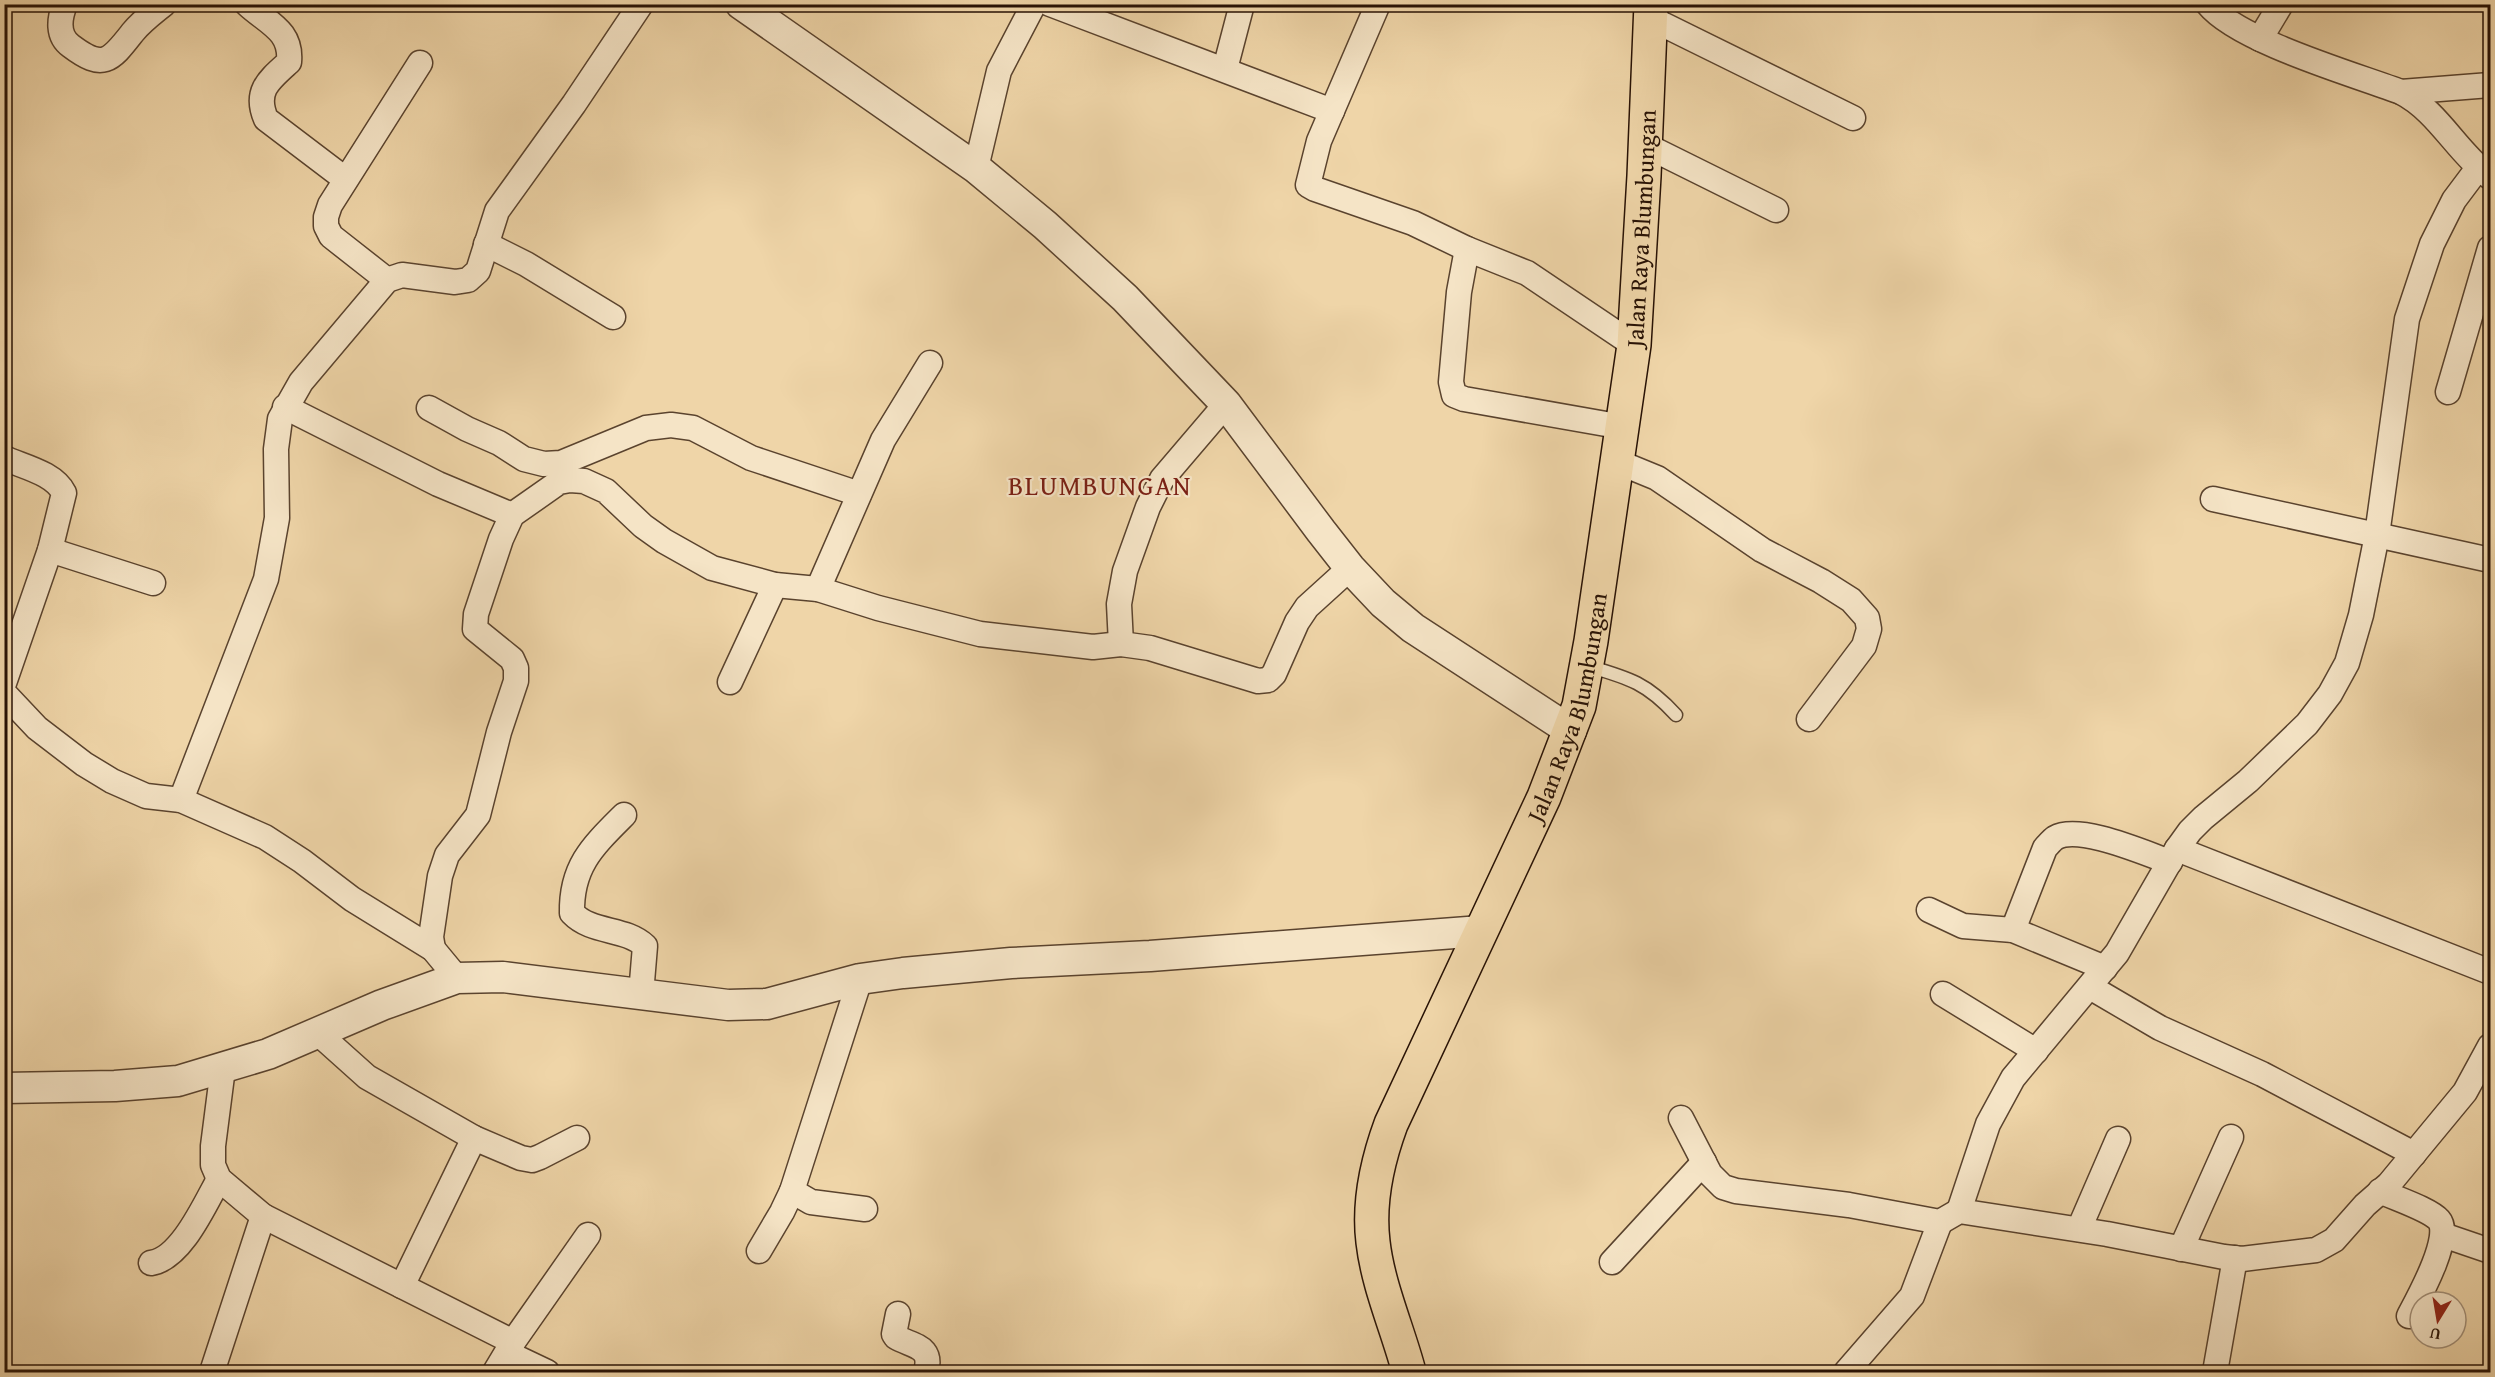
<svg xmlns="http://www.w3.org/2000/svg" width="2495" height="1377" viewBox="0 0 2495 1377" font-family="'Gentium Book Plus',serif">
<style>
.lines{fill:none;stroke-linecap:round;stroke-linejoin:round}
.service-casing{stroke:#5a432e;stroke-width:15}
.minor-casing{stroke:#5a432e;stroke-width:27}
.tertiary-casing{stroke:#5a432e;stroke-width:33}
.primary-casing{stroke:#281205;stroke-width:36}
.service{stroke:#f5e4c6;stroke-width:12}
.minor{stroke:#f5e4c6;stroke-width:24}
.tertiary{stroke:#f5e4c6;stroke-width:30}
.primary{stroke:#efd5a8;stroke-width:33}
.labels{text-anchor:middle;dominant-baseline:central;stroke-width:4.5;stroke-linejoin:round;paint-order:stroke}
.street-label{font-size:24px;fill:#281205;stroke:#f5e4c6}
.quarter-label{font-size:27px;letter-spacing:1.5px;fill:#7a1f14;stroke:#f5e4c6}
</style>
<rect width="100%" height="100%" fill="#efd5a8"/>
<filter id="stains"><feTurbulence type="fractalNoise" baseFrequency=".00333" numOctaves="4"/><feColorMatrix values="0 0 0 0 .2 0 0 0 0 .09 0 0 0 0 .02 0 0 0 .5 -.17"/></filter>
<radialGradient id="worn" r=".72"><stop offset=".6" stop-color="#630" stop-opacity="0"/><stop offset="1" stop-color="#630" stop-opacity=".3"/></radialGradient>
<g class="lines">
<defs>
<path id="service" d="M1588 666C1629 678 1647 683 1676 715"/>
<g id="minor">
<path d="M65 4C59 19 57 36 71 46 104 71 111 60 133 32 142 21 153 13 164 4"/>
<path d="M247 4C267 23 292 30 289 62 269 80 254 91 266 119L345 179"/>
<path d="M1050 4 1332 111"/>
<path d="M1378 4 1319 141 1308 185 1315 189 1413 223 1467 249 1527 273 1634 345"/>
<path d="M2208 4C2238 41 2353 74 2401 92 2438 111 2456 151 2490 177"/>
<path d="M1650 18 1853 118"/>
<path d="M2260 39 2281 4"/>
<path d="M1225 69 1242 4"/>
<path d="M2401 92 2490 85"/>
<path d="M1645 145 1776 210"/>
<path d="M976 168 999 71 1034 4"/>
<path d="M486 244 526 264 613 317"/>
<path d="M1467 249 1459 292 1451 382 1454 395 1464 399 1623 427"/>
<path d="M387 280 331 236 326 226V217L330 205 420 63"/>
<path d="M2448 392 2490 248"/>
<path d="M285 407 438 484 512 515"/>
<path d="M429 408 467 429 499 443 524 459 544 464 561 463 646 428 671 425 693 428 751 458 859 494"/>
<path d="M4 458C24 467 54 473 64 493L50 550 4 683"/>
<path d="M1618 462 1657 478 1762 550 1821 581 1851 600 1867 618 1869 629 1864 646 1809 719"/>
<path d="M2213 499 2490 560"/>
<path d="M50 550 153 583"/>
<path d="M818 589 883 440 930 363"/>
<path d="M1121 644 1119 604 1125 571 1148 507 1162 479 1226 404"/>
<path d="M730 682 775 585"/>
<path d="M4 693 37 728 84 764 112 781 146 796 181 800 265 837 302 861 352 899 433 949 457 978"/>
<path d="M181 800 266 579 277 518 276 449 280 419 301 382 387 280 402 275 455 282 468 280 478 271 497 211 574 104 641 4"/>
<path d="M624 815C593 846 571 866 572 913 592 934 625 927 645 946L641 994"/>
<path d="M2177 849 2490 972"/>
<path d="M1929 910 1963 926 2013 930 2105 968"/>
<path d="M2013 930 2045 848C2048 845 2052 840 2055 838 2079 824 2144 853 2170 862"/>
<path d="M433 949 431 937 440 876 447 855 478 815 499 732 516 681V668L512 659 475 629 476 614 501 539 512 515 559 482 570 480 584 481 606 491 643 526 664 541 712 568 775 585 818 589 878 608 980 634 1093 647 1121 644 1150 648 1258 681 1268 680 1274 674 1297 622 1307 607 1350 568"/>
<path d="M2090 987 2160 1028 2262 1074 2414 1154"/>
<path d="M1943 994 2036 1051"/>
<path d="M319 1034 367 1077 474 1138 521 1158 532 1160 540 1157 577 1138"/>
<path d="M223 1068 213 1146V1165L219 1179 263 1216 513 1342"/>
<path d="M1681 1118 1710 1174 1723 1187 1736 1191 1849 1205 1940 1222 1959 1211 2107 1234 2224 1257 2242 1259 2316 1250 2334 1240 2365 1205 2389 1184 2465 1092 2490 1046"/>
<path d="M792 1191 811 1202 865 1209"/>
<path d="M2380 1191C2394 1198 2429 1209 2439 1220 2453 1236 2418 1299 2409 1316"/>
<path d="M1959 1211 1988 1124 2013 1078 2117 953 2177 849 2190 831 2203 818 2248 781 2307 724 2330 694 2347 663 2361 615 2377 535 2407 319 2432 244 2454 200 2478 168"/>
<path d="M2079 1229 2118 1139"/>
<path d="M2443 1235 2490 1251"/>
<path d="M2181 1249 2231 1137"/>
<path d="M759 1251 782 1212 792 1191 860 979"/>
<path d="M1612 1262 1704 1162"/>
<path d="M151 1263C181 1259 205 1204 219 1179"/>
<path d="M402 1286 474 1138"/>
<path d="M898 1314 894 1334 896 1337C914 1347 933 1346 926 1372"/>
<path d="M507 1353 547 1372"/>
<path d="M212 1372 263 1216"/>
<path d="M495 1372 513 1342 588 1235"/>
<path d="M1846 1372 1912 1296 1940 1222"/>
<path d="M2215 1372 2235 1258"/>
</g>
<g id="tertiary">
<path d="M741 4 976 168 1045 225 1125 298 1226 404 1321 531 1350 568 1383 603 1413 628 1571 731"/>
<path d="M4 1088 115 1086 178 1081 268 1054 382 1005 457 978 503 977 728 1005 767 1004 860 979 903 973 1011 963 1150 956 1481 931"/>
</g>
<g id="primary">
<path id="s1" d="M1409 1372C1398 1330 1378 1286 1373 1242 1368 1201 1377 1162 1391 1124L1544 797 1579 706 1591 641 1634 345 1644 176 1651 4"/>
</g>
</defs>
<use href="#service" class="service-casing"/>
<use href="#minor" class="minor-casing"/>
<use href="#tertiary" class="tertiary-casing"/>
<use href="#primary" class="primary-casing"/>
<use href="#service" class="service"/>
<use href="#minor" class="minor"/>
<use href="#tertiary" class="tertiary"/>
<use href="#primary" class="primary"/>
</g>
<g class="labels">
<g class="street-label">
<text stroke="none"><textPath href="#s1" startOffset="1196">Jalan Raya Blumbungan</textPath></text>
<text stroke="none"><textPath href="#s1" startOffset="710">Jalan Raya Blumbungan</textPath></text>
</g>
<g class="quarter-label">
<text x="1100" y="485">BLUMBUNGAN</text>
</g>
</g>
<rect width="2495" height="1377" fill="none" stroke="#efd5a8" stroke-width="24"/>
<rect x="6" y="6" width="2483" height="1365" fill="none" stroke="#281205" stroke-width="3"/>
<rect x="12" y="12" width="2471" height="1353" fill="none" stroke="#281205" stroke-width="1.5"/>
<g transform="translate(2438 1320) rotate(191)"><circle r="28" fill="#f5e4c6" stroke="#a39079" stroke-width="1.5"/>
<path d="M0-4.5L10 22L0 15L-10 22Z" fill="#8f2418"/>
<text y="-9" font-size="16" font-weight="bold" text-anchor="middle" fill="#281205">U</text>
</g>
<rect width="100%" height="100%" filter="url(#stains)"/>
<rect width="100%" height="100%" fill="url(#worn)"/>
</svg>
